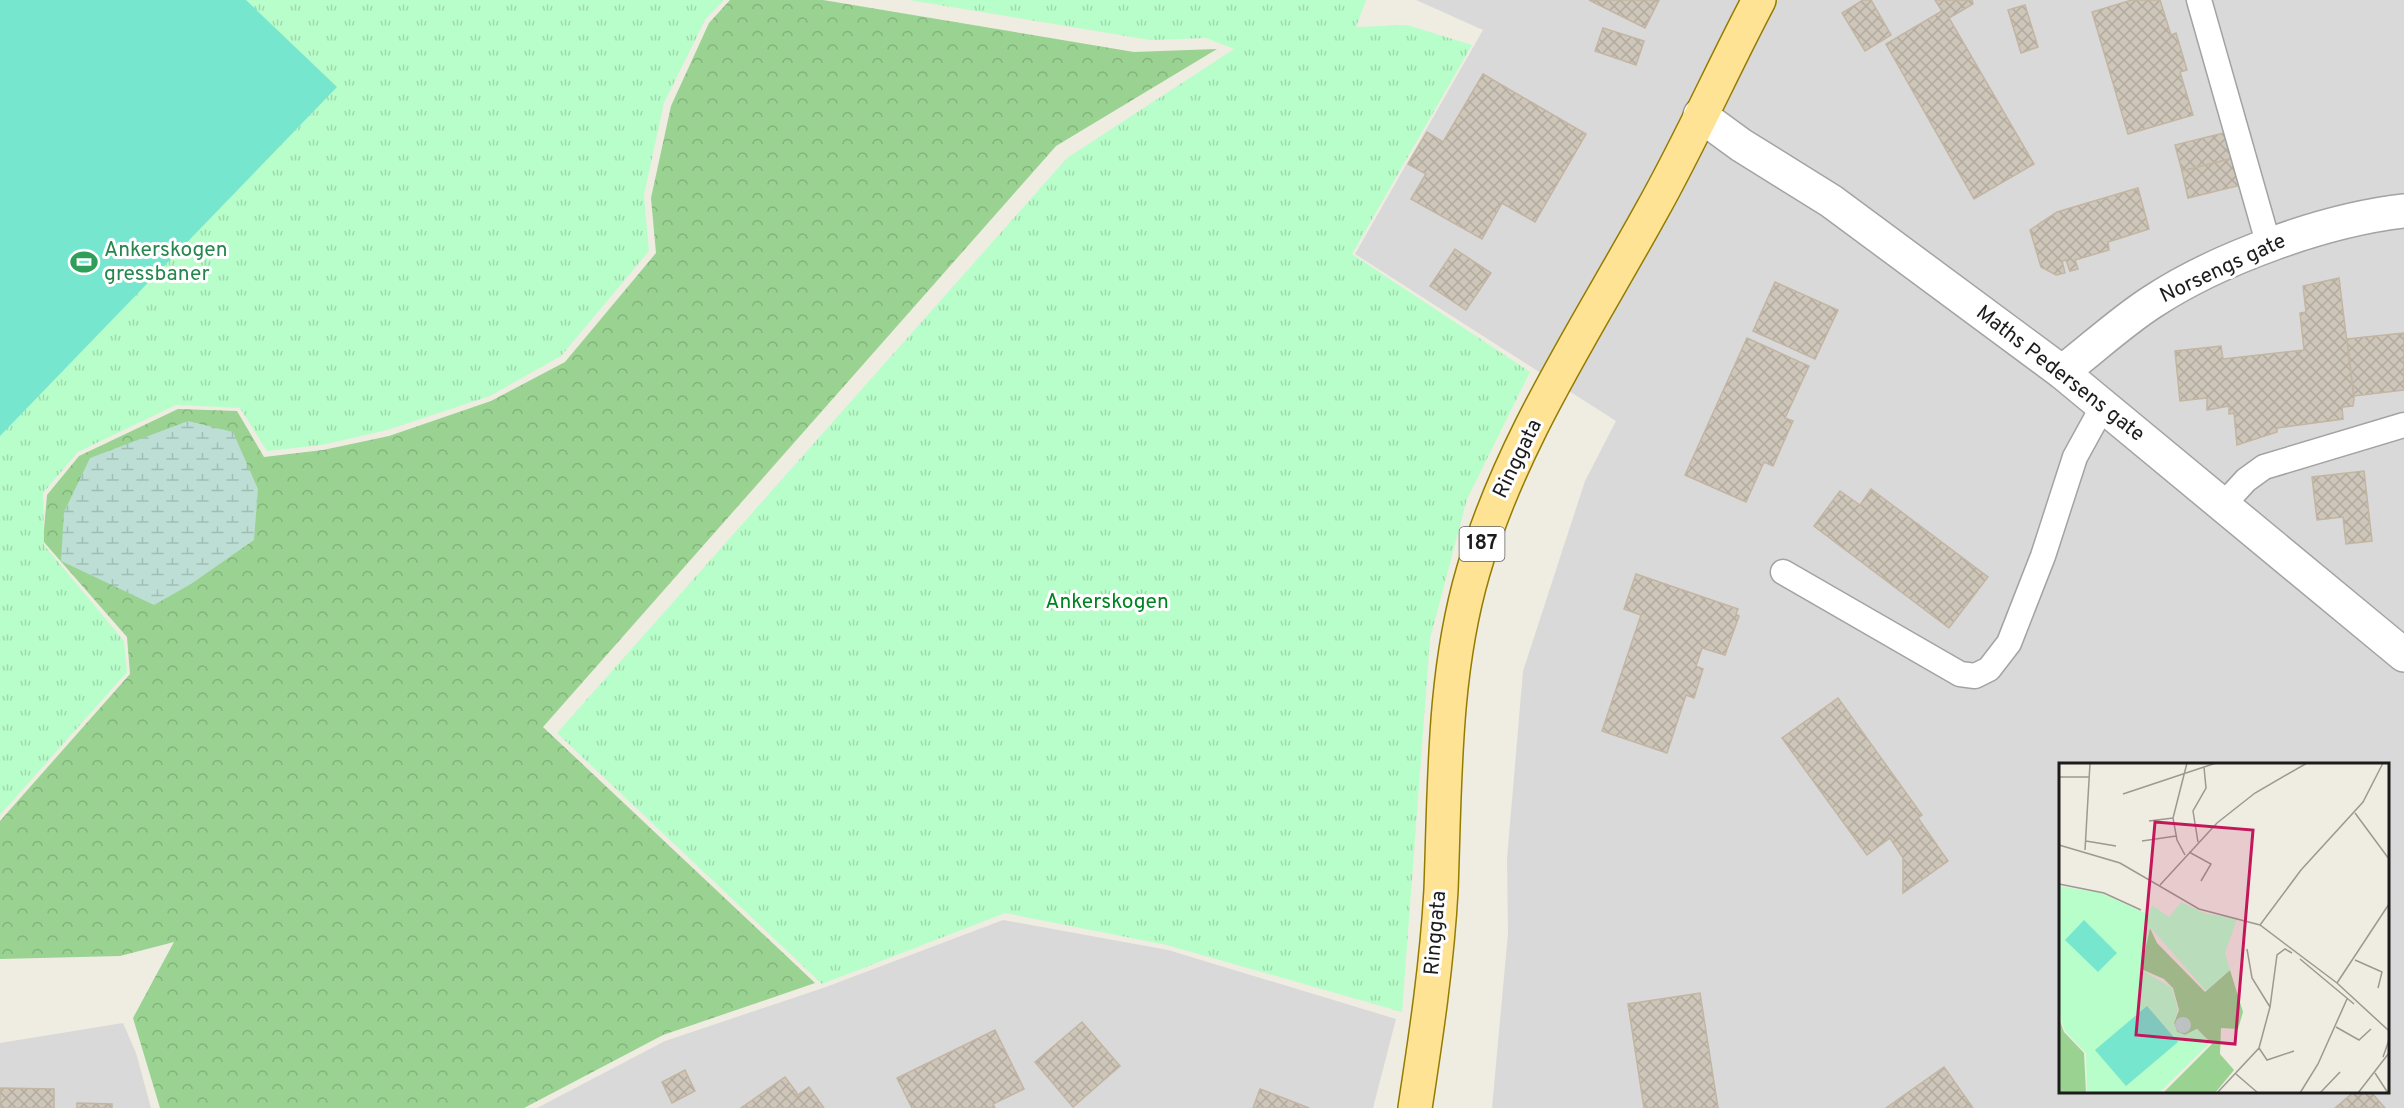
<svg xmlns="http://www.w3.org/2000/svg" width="2404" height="1108" viewBox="0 0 2404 1108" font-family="Overpass,sans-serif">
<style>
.residential{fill:#dad9d9;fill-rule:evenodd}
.forest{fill:url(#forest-crowns)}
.wetland{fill:url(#wetland-marsh)}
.park{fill:url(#park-tufts)}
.pitch{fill:#76e6ce}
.building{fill:url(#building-cross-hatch);stroke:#c2b5a2;stroke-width:1.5}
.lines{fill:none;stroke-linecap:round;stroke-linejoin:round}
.lane-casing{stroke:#a3a3a3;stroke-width:27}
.street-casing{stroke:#a3a3a3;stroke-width:36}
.primary-casing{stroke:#947c00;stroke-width:36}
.lane{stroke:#fff;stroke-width:24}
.street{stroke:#fff;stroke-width:33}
.primary{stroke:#ffe395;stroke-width:33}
.labels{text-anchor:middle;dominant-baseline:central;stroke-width:6;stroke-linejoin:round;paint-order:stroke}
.shield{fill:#fff;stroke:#606060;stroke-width:1.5}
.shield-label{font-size:20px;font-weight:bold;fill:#1c1c1c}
.leisure-label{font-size:21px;fill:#27864d;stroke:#fff;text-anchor:start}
.street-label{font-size:21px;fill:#1c1c1c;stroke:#fff}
.park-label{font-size:21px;fill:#018322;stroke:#fff}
.inset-road{fill:none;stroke:#9b9992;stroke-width:1.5}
.view{fill:#c2185b;fill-opacity:0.15;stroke:#c2185b;stroke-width:3}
.inset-edge{fill:none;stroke:#1c1c1c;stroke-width:3}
</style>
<defs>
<pattern id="forest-crowns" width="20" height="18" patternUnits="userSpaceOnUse" patternTransform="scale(1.5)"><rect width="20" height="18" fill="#99d291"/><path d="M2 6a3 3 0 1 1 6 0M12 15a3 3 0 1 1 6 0" fill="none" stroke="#83b47c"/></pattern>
<pattern id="wetland-marsh" width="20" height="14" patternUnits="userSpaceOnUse" patternTransform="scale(1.5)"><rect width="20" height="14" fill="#bcded4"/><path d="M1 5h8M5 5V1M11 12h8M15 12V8" fill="none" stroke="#a1beb5"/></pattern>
<pattern id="park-tufts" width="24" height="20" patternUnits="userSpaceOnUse" patternTransform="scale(1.5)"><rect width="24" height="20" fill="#b8feca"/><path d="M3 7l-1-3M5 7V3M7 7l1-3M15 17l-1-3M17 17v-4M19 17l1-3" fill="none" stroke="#9ed9ad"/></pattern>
<pattern id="building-cross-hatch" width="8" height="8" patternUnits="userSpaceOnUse" patternTransform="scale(1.5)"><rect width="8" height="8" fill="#cfc6ba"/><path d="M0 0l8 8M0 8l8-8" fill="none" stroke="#b1aa9f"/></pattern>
</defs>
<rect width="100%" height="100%" fill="#efece1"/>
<g class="residential">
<path d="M1416 0H2404V1108H1492L1508 933 1507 859 1523 671 1585 481 1616 421 1355 254 1483 30ZM2060 764H2388V1092H2060Z"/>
<path d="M1003 920 1168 950 1396 1019 1373 1108H537L665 1041 826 987Z"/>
<path d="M123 1023 136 1053 151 1108H0V1043Z"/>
</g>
<path class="forest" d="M730 0H823L1134 52 1217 49 1056 146 543 727 815 983 663 1035 524 1108H160L133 1018 174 942 120 956 0 959V821L130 674 127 637 43 541 47 495 79 456 178 409 237 411 264 457 323 450 389 436 491 401 565 362 656 253 651 198 671 106 709 23Z"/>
<path class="wetland" d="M188 421 233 432 258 489 254 540 191 584 154 605 61 561 64 512 90 458Z"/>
<g class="park">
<path d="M0 0H724L705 20 664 103 644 195 649 251 561 356 490 396 387 430 322 445 267 451 240 408 176 405 78 452 43 493 44 545 124 641 127 672 0 815Z"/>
<path d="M909 0H1366L1356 27 1407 25 1472 45 1352 254 1530 372 1467 499 1430 639 1402 1012 1167 945 1005 913 822 984 557 733 1067 158 1234 49 1206 38 1150 40Z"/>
</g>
<path class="pitch" d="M0 0H246L337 87 0 436Z"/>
<g class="building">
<path d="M1589 0H1659L1645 28Z"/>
<path d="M1863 0H1871L1891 35 1865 51 1842 13Z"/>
<path d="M1935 0H1972L1973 4 1949 18 2034 164 1974 199 1886 44 1942 11Z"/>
<path d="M2132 0H2160L2171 35 2176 33 2187 70 2180 72 2193 115 2128 134 2092 12Z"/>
<path d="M2025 5 2038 47 2021 53 2008 10Z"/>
<path d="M1603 28 1644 41 1636 65 1595 51Z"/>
<path d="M1483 74 1586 134 1535 222 1502 203 1482 239 1411 199 1426 174 1408 164 1427 132 1443 142Z"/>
<path d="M2228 132 2234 158 2182 171 2175 145Z"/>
<path d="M2234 158 2241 185 2188 198 2182 171Z"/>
<path d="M2138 188 2149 229 2108 242 2109 250 2075 260 2078 269 2070 271 2066 260 2062 261 2065 273 2056 275 2041 267 2030 230 2057 212Z"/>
<path d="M1455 249 1491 273 1466 310 1430 286Z"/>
<path d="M2339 278 2354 399 2353 406 2342 407 2343 419 2277 428V432L2237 445 2234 413 2229 414V406L2207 410V398L2180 401 2175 351 2221 346 2223 359 2304 350 2300 313 2306 312 2303 286Z"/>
<path d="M1775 282 1838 310 1815 359 1753 331Z"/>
<path d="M2404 333V390L2354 396 2347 339Z"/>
<path d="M1747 338 1809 366 1785 418 1793 421 1773 466 1764 462 1746 502 1685 475Z"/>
<path d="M2364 471 2372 541 2346 544 2343 517 2317 520 2312 477Z"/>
<path d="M1871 489 1988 577 1949 628 1814 526 1840 491 1860 505Z"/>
<path d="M1636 574 1738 609 1736 614 1739 616 1725 655 1702 648 1696 666 1703 669 1694 698 1686 695 1667 753 1602 731 1641 615 1624 609Z"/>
<path d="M1838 698 1922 815 1918 818 1948 861 1903 893V858L1890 838 1867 855 1782 738Z"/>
<path d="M1700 993 1718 1108H1644L1628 1004Z"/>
<path d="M1082 1022 1120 1066 1073 1107 1035 1062Z"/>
<path d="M995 1030 1024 1089 993 1104 995 1108H912L897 1078Z"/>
<path d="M1944 1067 1973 1108H1886Z"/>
<path d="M685 1070 695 1091 672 1103 662 1082Z"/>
<path d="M785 1077 797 1093 795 1097 809 1087 824 1108H741Z"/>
<path d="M0 1088 54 1089V1108H0Z"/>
<path d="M1260 1089 1309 1108H1253Z"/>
<path d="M2354 1092H2371L2385 1108H2335Z"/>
<path d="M77 1103 112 1104V1108H77Z"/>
</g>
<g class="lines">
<defs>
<g id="lane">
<path d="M2199 0 2269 246"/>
<path d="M2223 505 2246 480 2264 467 2404 425"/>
<path d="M1783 572 1960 674 1975 676 1989 669 2009 643 2043 556 2075 457 2103 406"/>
</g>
<g id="street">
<path d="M1700 115 1741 145 1831 201 2062 372 2404 655"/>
<path d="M2062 372C2092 349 2121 322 2152 302 2219 258 2325 220 2404 211"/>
</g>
<path id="primary" d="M1415 1108C1426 1036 1437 963 1441 890 1445 784 1443 675 1473 572 1510 443 1587 328 1651 212 1690 143 1722 70 1759 0"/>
</defs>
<use href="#lane" class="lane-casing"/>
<use href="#street" class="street-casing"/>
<use href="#primary" class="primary-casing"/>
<use href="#lane" class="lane"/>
<use href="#street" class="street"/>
<use href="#primary" class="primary"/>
</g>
<defs>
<symbol id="stadium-bare" viewBox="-9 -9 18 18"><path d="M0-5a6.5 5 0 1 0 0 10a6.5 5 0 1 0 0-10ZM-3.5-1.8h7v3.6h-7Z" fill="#2e9e5b" stroke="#fff" stroke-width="2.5" paint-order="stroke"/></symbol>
</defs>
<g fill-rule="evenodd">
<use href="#stadium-bare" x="65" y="243" width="38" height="38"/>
</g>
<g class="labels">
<rect class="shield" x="1459.5" y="527" width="45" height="34" rx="4.5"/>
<g class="shield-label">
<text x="1482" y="544">187</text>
</g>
<g class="leisure-label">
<text x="104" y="250">Ankerskogen<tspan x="104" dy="24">gressbaner</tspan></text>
</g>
<g class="street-label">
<text transform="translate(2223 269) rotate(-25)">Norsengs gate</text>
<text transform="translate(2060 374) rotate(38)">Maths Pedersens gate</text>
<text transform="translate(1518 459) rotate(-64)">Ringgata</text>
<text transform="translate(1436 933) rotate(-85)">Ringgata</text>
</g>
<g class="park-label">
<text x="1107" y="602">Ankerskogen</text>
</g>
</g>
<g transform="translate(2059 763)">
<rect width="330" height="330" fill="#efece1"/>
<path d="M91 165 98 180 146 229 171 207 184 249 179 266 162 265 161 291 175 307 156 330H104L153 281 138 266 126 272 118 269 115 260 120 247 114 225 105 216 82 206ZM0 255 5 269 25 290 27 330H0Z" fill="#99d291"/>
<path d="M116 262a8 8 0 1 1 16 0a8 8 0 1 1-16 0Z" fill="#bcded4"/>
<path d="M0 123 42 130 90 152 93 142 110 154 122 139 145 150 178 156 166 190 171 207 147 228 91 164 81 206 113 225 119 247 115 260 118 269 126 272 138 266 151 280 100 330H28L27 290 6 268 0 251Z" fill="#b8feca"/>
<path d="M25 157 58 190 39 209 6 177ZM88 243 119 279 67 323 36 287Z" fill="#76e6ce"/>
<path class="inset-road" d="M0 14H30M64 31 157 0M296 50 330 96M90 58 114 55M27 78 57 83M83 78 117 73M139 79 134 48 147 25 145 4M0 82 61 100 140 146 201 162 278 220 329 267M26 87 31 0M130 89 152 101 142 118M126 92 118 77 114 55 128 0M0 121 45 130 82 147M101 122 158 60 196 30 248 0M201 162 242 107 304 39 324 0M188 186 193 215 211 244M241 196 295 241M296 197 323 209 319 225M278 220 330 141M277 264 300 277 312 266M200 285 208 297 235 288M324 294 330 277M316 310 329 330M177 311 199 330M158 330 200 285 211 244 218 192 226 186 233 190M241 330 259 301 288 236M261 330 281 309M299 330 330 290"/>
<path class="view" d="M96 59 194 67 176 281 77 272Z"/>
<rect width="330" height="330" class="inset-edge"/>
</g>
</svg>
